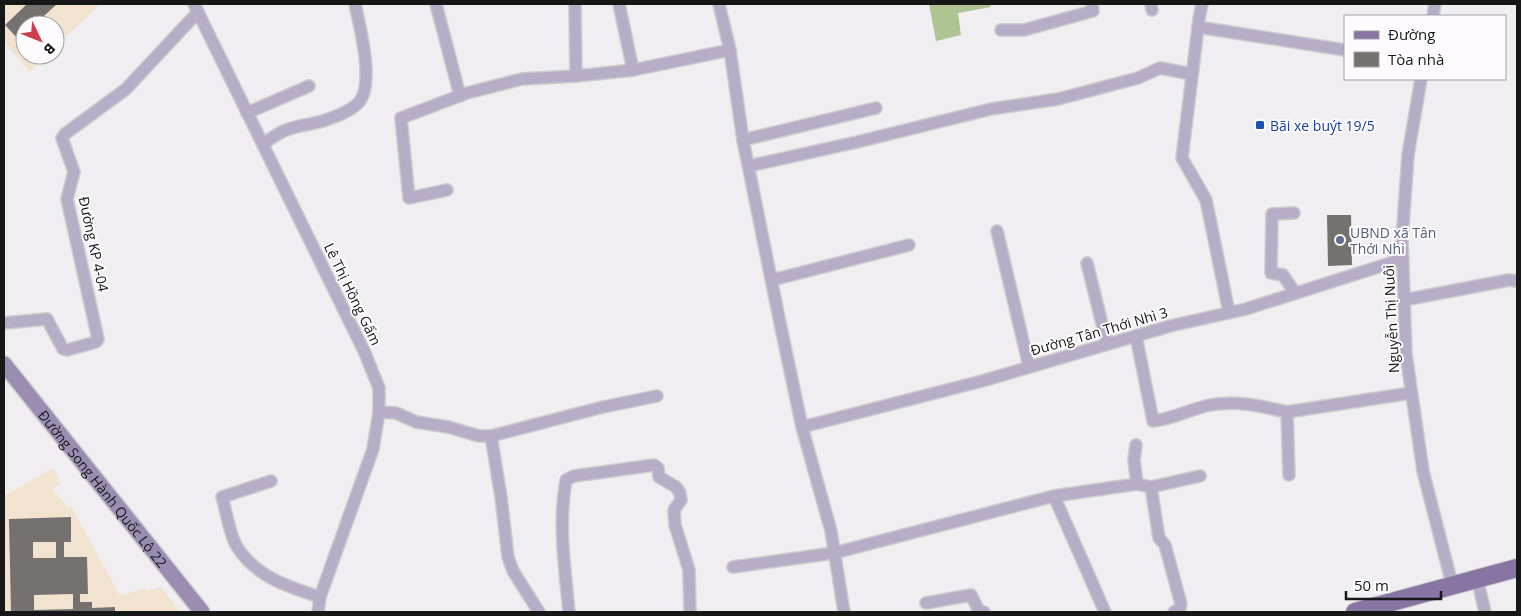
<svg xmlns="http://www.w3.org/2000/svg" width="1521" height="616" viewBox="0 0 1521 616" font-family="'Open Sans',sans-serif">
<style>
.education{fill:#f1e3d0}
.green{fill:#aec493}
.building{fill:#74716f;fill-rule:evenodd}
.lines{fill:none;stroke-linecap:round;stroke-linejoin:round}
.street-casing{stroke:#cdccce;stroke-width:14}
.secondary-casing{stroke:#cdccce;stroke-width:18}
.primary-casing{stroke:#cdccce;stroke-width:20}
.street{stroke:#b7adc7;stroke-width:11}
.secondary{stroke:#9b8db2;stroke-width:15}
.primary{stroke:#8875a3;stroke-width:18}
.transit-dot{fill:#1a4fb4;stroke:#fefbfe;stroke-width:2}
.service-dot{fill:#5c6f8a;stroke:#fefbfe;stroke-width:2}
.labels{text-anchor:middle;dominant-baseline:central;stroke-width:4;stroke-linejoin:round;paint-order:stroke}
.transit-label{font-size:14px;fill:#164399;stroke:#fefbfe;text-anchor:start}
.service-label{font-size:14px;fill:#4e5e75;stroke:#fefbfe;text-anchor:start}
.street-label{font-size:14px;fill:#171718;stroke:#fefbfe}
</style>
<rect width="100%" height="100%" fill="#f0eef1"/>
<g class="education">
<path d="M4 4H100L55 47V25H25V55H47L30 72 4 42Z"/>
<path d="M53 468 61 483 52 489 68 507 71 506 119 594 123 595 145 588 147 591 161 587 180 612H4V496Z"/>
</g>
<path class="green" d="M929 4H990L991 7 958 13 961 35 936 41Z"/>
<g class="building">
<path d="M27 4H57L34 25H25V34L19 40 5 25Z"/>
<path d="M1327 215H1351L1352 265 1328 266Z"/>
<path d="M71 517V542H64V557H87L88 594H80V602H92V608L115 607V612H11L9 519ZM33 542H56V558H33ZM73 594V609L34 610V595Z"/>
</g>
<g class="lines">
<defs>
<g id="street">
<path d="M194 4 364 351 379 388V412L373 449 320 597 318 612"/>
<path d="M436 4 460 96"/>
<path d="M575 4 576 76 633 70"/>
<path d="M619 4 633 70 730 50"/>
<path d="M719 4 730 50 743 140 779 318 802 427 831 531 844 612"/>
<path d="M1151 4 1152 10"/>
<path d="M1202 4 1199 19 1182 158 1206 200 1229 312"/>
<path d="M1433 16 1435 4"/>
<path d="M1198 27 1345 50"/>
<path d="M1001 30H1024L1093 11 1092 4"/>
<path d="M1421 79 1408 155 1402 239 1406 354 1423 471 1452 584"/>
<path d="M247 113 309 86"/>
<path d="M743 140 876 108"/>
<path d="M263 144C271 138 279 132 289 129 300 125 312 124 323 121 335 117 352 111 360 101 374 82 360 27 355 4"/>
<path d="M749 166 857 142 991 109 1058 99 1138 78 1160 68 1192 74"/>
<path d="M447 190 409 198 401 118 467 93 522 79 576 76"/>
<path d="M1294 213 1272 214 1271 273 1283 275 1295 293"/>
<path d="M997 231 1029 366"/>
<path d="M1087 263 1107 344"/>
<path d="M772 280 909 245"/>
<path d="M1404 300 1509 280 1517 281"/>
<path d="M4 323 47 319 63 349 67 350 96 342 98 339 67 199 74 172 62 138 65 134 126 89 198 12"/>
<path d="M1136 336 1153 421C1173 419 1190 409 1210 405 1236 400 1261 406 1287 412"/>
<path d="M379 412 396 413 416 422 448 427 479 436H491L603 407 657 396"/>
<path d="M802 427 982 381 1170 326 1246 309 1403 259"/>
<path d="M491 436 501 497 508 557 513 571 539 612"/>
<path d="M1136 445 1134 460 1137 484"/>
<path d="M1289 475 1287 412 1411 393"/>
<path d="M271 481 222 497C226 510 230 535 236 545 254 576 288 587 320 597"/>
<path d="M1151 487 1159 538 1165 545 1181 604 1180 608 1174 612"/>
<path d="M1054 496 1105 612"/>
<path d="M733 567 834 553 1054 496 1137 484 1151 487 1200 476"/>
<path d="M1477 578 1485 612"/>
<path d="M926 603 971 595 979 611 984 612"/>
<path d="M569 612C565 569 558 524 566 480L574 476 654 465 658 468 659 477 676 487 680 493 681 500 674 510 675 525 689 570 690 612"/>
</g>
<g id="secondary">
<path id="s1" d="M4 364 202 612"/>
</g>
<path id="primary" d="M1355 612 1517 568"/>
</defs>
<use href="#street" class="street-casing"/>
<use href="#secondary" class="secondary-casing"/>
<use href="#primary" class="primary-casing"/>
<use href="#street" class="street"/>
<use href="#secondary" class="secondary"/>
<use href="#primary" class="primary"/>
</g>
<rect class="transit-dot" x="1255" y="120" width="10" height="10" rx="2.5"/>
<circle class="service-dot" cx="1340" cy="240" r="5"/>
<g class="labels">
<g class="transit-label">
<text x="1270" y="125">Bãi xe buýt 19/5</text>
</g>
<g class="service-label">
<text x="1350" y="232">UBND xã Tân<tspan x="1350" dy="16">Thới Nhì</tspan></text>
</g>
<g class="street-label">
<text transform="translate(94 244) rotate(78)">Đường KP 4-04</text>
<text transform="translate(353 294) rotate(64)">Lê Thị Hồng Gấm</text>
<text transform="translate(1391 319) rotate(-93)">Nguyễn Thị Nuôi</text>
<text transform="translate(1099 331) rotate(-16)">Đường Tân Thới Nhì 3</text>
<text stroke="none"><textPath href="#s1" startOffset="159">Đường Song Hành Quốc Lộ 22</textPath></text>
</g>
</g>
<rect width="1521" height="616" fill="none" stroke="#171718" stroke-width="10"/>
<rect x="1344" y="15" width="162" height="65" fill="#fefbfe" stroke="#a2a0a2"/>
<rect x="1354" y="31" width="25" height="8" fill="#8875a3" stroke="#a2a0a2"/>
<text x="1388" y="40" font-size="15" fill="#171718">Đường</text>
<rect x="1354" y="52" width="25" height="15" fill="#74716f" stroke="#a2a0a2"/>
<text x="1388" y="65" font-size="15" fill="#171718">Tòa nhà</text>
<g transform="translate(40 40) rotate(133)"><circle r="24" fill="#fefbfe" stroke="#a2a0a2"/>
<path d="M0-4L9 19L0 12L-9 19Z" fill="#cf3e4c"/>
<text y="-8" font-size="14" font-weight="bold" text-anchor="middle" fill="#171718">B</text>
</g>
<path d="M1346 591v8h95v-8" fill="none" stroke="#171718" stroke-width="2.5"/>
<text x="1354" y="591" font-size="15" fill="#171718" stroke="#fefbfe" stroke-width="4" paint-order="stroke">50 m</text>
</svg>
